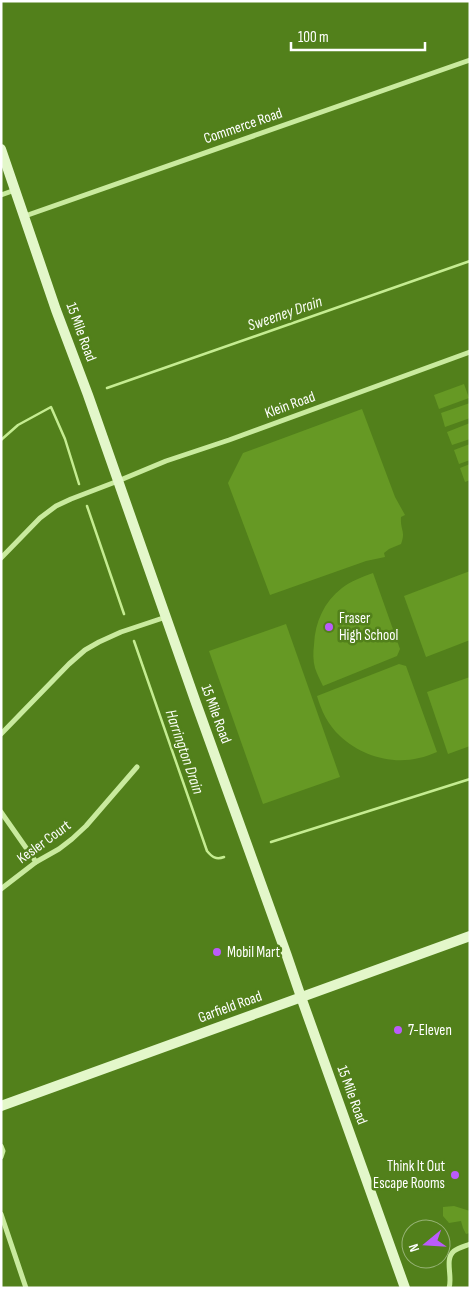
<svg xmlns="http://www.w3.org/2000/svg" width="471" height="1289" viewBox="0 0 471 1289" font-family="'Sofia Sans Condensed',sans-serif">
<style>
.green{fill:#669924}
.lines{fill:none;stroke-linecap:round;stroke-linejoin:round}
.stream{stroke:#c5ec91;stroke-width:2.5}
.street{stroke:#c9ea9e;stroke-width:5}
.secondary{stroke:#e3f7ca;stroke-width:10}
.poi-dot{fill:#bb5bfb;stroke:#52801b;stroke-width:2}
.labels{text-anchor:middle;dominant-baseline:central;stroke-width:5;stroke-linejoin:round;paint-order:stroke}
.street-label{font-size:15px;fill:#fff;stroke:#52801b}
.poi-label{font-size:15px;fill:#fff;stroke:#52801b;text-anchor:start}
.water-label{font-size:16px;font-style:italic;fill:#f8fdf2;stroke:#52801b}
</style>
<rect width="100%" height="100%" fill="#52801b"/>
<g class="green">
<path d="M464 384 469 398 439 409 434 395Z"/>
<path d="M470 403V418L445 427 441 413Z"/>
<path d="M362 409 395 497 405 515 401 517C400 530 406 531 401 544L389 549 384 553 385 557 366 561 270 595 228 483 243 453Z"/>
<path d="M470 423V439L452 445 447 432Z"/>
<path d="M470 444V460L459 464 454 450Z"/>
<path d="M470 464V480L465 482 460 468Z"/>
<path d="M470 571V640L426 657 404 596Z"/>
<path d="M373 573 400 649 397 656 323 686C320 680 317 674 315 668 313 661 313 652 314 645 315 622 324 602 342 588 351 581 362 577 373 573Z"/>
<path d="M286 624 340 777 263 804 209 651Z"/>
<path d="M399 664 406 666 437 752C431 754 425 757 419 758 391 765 360 755 340 736 328 725 321 710 317 696Z"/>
<path d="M470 677V746L448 754 427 692Z"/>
<path d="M454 1206 470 1211V1233L466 1234 463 1228 461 1221 449 1223 443 1216V1207Z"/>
</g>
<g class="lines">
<g class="stream">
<path d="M107 388 470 261"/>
<path d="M1 440 18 425 51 407 65 439 79 484"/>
<path d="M87 506 124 614"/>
<path d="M134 641 207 851C212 857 216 860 224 857"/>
<path d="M271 842 470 779"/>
</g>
<g class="street">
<path d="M1 195 15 190"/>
<path d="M25 216 470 60"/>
<path d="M1 558 40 518 56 506 71 499 118 481 166 461 229 440 470 352"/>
<path d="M1 734 69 664 85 650 99 642 121 632 166 617"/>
<path d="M1 812 36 862"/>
<path d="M1 889 36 862 59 849 72 839 86 826 137 767"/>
<path d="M1 1146 3 1151 1 1157"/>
<path d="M1 1214 26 1288"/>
<path d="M449 1288C453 1277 444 1259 454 1251 458 1248 465 1246 470 1244"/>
</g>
<g class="secondary">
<path d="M1 149 56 310 88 395 196 703 287 956 301 997 405 1288"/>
<path d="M1 1106 470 936"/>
</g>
</g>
<g class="poi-dot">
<circle cx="329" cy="627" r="5"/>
<circle cx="217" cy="952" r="5"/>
<circle cx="398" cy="1030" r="5"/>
<circle cx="455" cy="1175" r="5"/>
</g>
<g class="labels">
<g class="street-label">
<text transform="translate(243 126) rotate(-19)">Commerce Road</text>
<text transform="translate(81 332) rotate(70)">15 Mile Road</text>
<text transform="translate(290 405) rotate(-20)">Klein Road</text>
<text transform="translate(216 714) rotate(70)">15 Mile Road</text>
<text transform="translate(44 842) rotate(-36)">Kesler Court</text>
<text transform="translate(230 1007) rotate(-20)">Garfield Road</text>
<text transform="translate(352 1095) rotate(70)">15 Mile Road</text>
</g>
<g class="poi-label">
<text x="339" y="618">Fraser<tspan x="339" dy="17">High School</tspan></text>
<text x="227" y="952">Mobil Mart</text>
<text x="408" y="1030">7-Eleven</text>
<text x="445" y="1166" text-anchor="end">Think It Out<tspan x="445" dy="17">Escape Rooms</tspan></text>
</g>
<g class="water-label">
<text transform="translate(285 314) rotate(-19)">Sweeney Drain</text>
<text transform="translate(184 752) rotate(71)">Harrington Drain</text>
</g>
</g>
<rect width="471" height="1289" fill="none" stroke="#ffffff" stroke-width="5"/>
<g transform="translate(426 1244) rotate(252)"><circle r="24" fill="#52801b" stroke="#97b376"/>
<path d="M0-4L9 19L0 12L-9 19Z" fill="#bb5bfb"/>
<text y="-8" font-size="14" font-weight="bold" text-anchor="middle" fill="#ffffff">N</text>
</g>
<path d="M291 42v8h134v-8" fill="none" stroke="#ffffff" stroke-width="2.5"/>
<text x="298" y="42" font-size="15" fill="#ffffff" stroke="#52801b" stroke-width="4" paint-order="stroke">100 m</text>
</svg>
